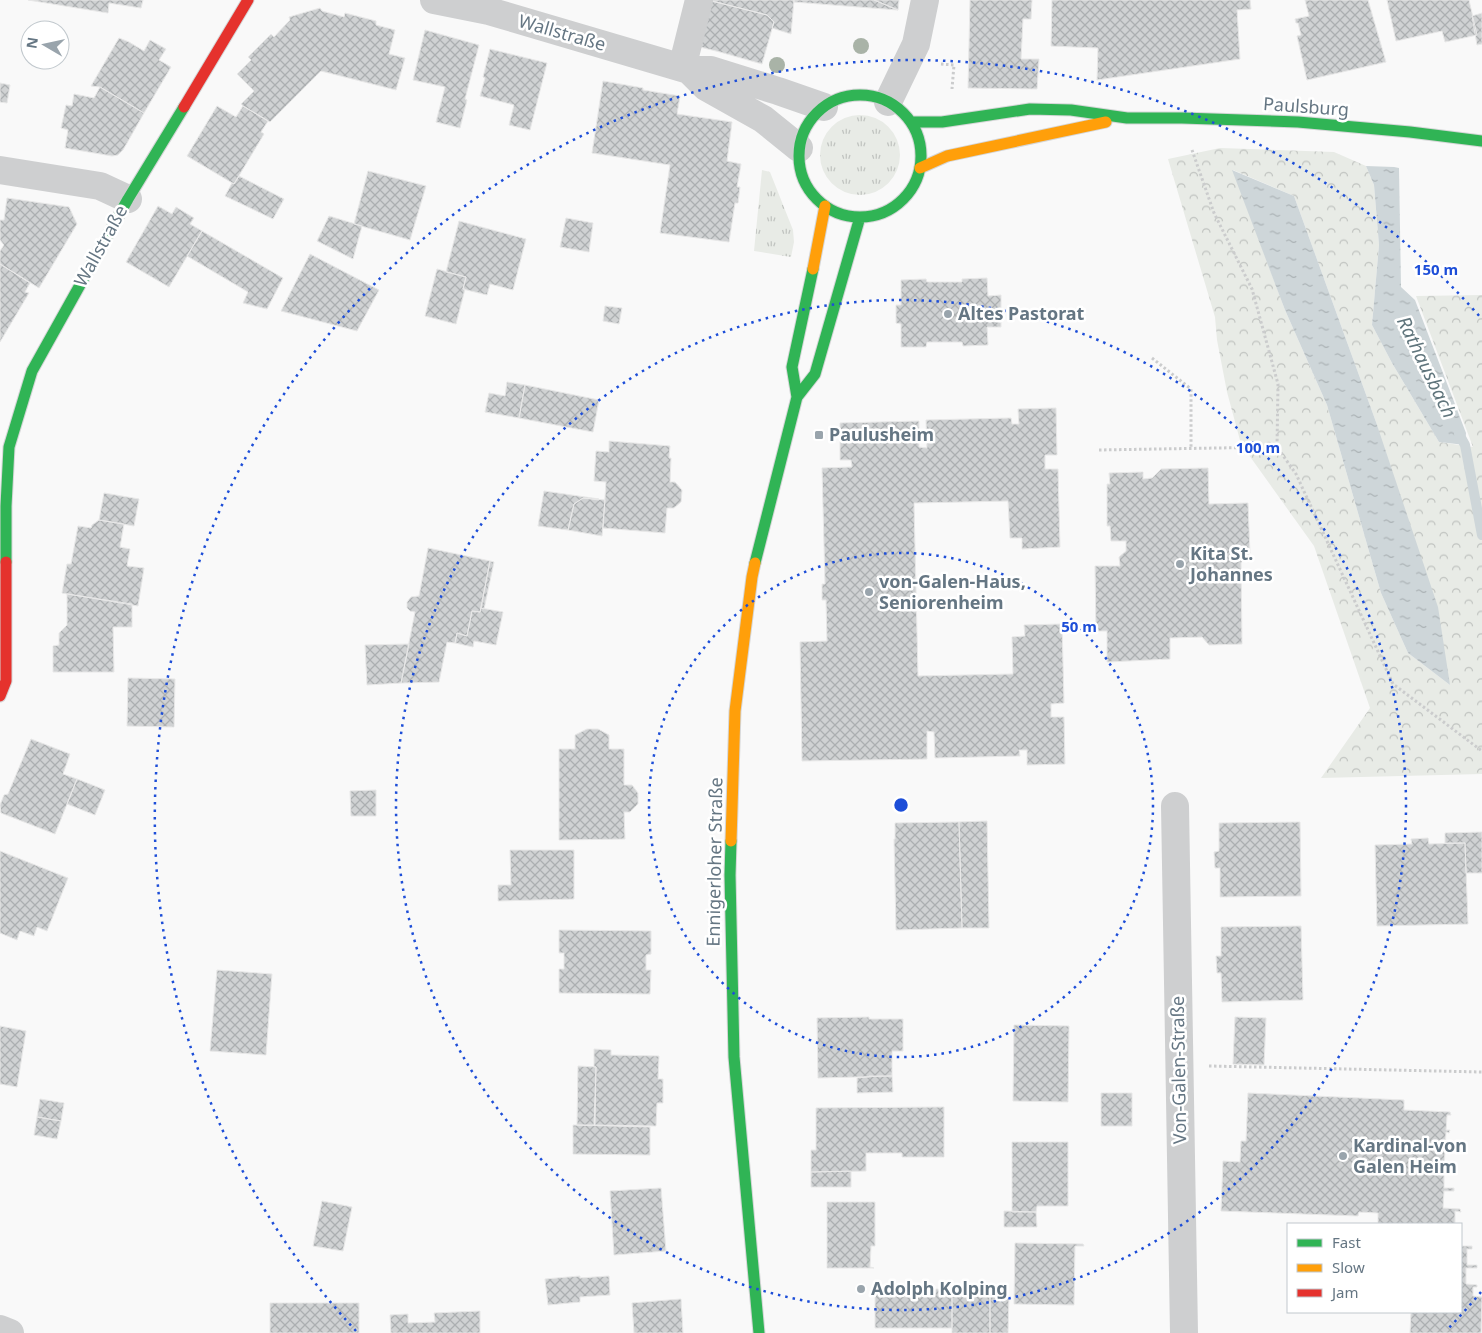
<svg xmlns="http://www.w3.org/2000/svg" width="1482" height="1333" font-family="'Noto Sans',sans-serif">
<defs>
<pattern id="grass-tufts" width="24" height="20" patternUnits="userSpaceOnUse" patternTransform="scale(1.25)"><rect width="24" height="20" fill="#e8ebe6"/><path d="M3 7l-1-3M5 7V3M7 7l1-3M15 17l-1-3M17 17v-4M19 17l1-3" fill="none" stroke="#c0c3c0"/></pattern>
<pattern id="forest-crowns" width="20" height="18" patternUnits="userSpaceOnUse" patternTransform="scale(1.25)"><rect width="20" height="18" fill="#e8ebe6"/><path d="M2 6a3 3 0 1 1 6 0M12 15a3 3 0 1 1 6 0" fill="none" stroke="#c0c3c0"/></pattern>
<pattern id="water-ripples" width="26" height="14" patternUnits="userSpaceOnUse" patternTransform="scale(1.25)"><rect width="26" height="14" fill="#ced6d9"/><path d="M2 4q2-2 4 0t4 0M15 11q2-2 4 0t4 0" fill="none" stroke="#abb2b5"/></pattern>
<pattern id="building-cross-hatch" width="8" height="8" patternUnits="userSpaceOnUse" patternTransform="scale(1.25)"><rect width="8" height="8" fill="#d0d2d3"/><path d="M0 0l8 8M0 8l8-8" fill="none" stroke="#acafb1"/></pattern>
</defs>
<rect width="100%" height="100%" fill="#f9f9f9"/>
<!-- grass -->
<path fill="url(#grass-tufts)" d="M820 155a40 40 0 1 1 80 0a40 40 0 1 1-80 0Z
M 762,170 L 770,172 L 793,230 L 794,242 L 791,257 L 754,251 Z"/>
<!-- forest -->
<path fill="url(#forest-crowns)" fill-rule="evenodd" d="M 1220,148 L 1334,152 L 1366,166 L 1374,185 L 1379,245 L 1372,325 L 1392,363 L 1439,442 L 1473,447 L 1416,296 L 1482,295 L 1482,774 L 1321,778 L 1370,708 L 1314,546 L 1241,444 L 1227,392 L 1217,340 L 1215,317 L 1168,159 ZM 1233,170 L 1294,196 L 1376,422 L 1450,685 L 1408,653 L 1381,593 L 1327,405 L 1285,310 Z"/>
<!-- water -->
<path fill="url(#water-ripples)" d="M 1366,166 L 1394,167 L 1399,168 L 1401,287 L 1415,300 L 1466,433 L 1465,445 L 1439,442 L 1392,363 L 1372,325 L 1379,245 L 1374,185 Z
M 1232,170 L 1294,196 L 1376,422 L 1438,607 L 1450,685 L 1408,653 L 1381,593 L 1327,405 L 1285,310 Z"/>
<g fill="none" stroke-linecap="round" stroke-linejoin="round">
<!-- stream -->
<path stroke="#ced6d9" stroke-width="10" d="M 1459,434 L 1465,445 L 1482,535"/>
</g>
<!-- building -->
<path fill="url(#building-cross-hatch)" stroke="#e8e8e8" d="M 28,0 L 143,0 L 141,8 L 109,3 L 108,13 Z
M 708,0 L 794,0 L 791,34 L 772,28 L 774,22 L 767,15 Z
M 708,0 L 767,15 L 774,22 L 762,64 L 720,52 L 696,46 Z
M 794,0 L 874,0 L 898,10 L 794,2 Z
M 874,0 L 899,0 L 898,10 Z
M 970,0 L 1032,0 L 1031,19 L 1023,19 L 1021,59 L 1039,59 L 1037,89 L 968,88 Z
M 1052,0 L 1250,0 L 1251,9 L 1237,10 L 1240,59 L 1097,80 L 1098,48 L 1051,46 Z
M 1305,0 L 1368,0 L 1386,62 L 1307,80 L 1297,36 L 1301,35 L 1298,23 L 1296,23 L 1295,19 L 1309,16 Z
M 1387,0 L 1469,0 L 1477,35 L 1445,42 L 1442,31 L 1396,41 Z
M 320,8 L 322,11 L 344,17 L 345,13 L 376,21 L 376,25 L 395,30 L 389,54 L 405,58 L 396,90 L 321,71 L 270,122 L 243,106 L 241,104 L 254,91 L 237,74 L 251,60 L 248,57 L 271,34 L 274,37 L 290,20 L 289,17 Z
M 1482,13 L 1482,44 L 1477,45 L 1472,16 Z
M 425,30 L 479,45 L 465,99 L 467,100 L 460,128 L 436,122 L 445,87 L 413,80 Z
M 119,38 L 129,42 L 144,51 L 150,40 L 166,49 L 159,60 L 171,67 L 144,113 L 100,87 L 91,86 Z
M 490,49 L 547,63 L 530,130 L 509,125 L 514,105 L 480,96 L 485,78 L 483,77 Z
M 603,81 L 643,88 L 643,90 L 680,96 L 677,114 L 732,122 L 727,161 L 741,164 L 737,187 L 740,187 L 738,203 L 735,203 L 729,242 L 660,233 L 670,165 L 592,153 Z
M 0,83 L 10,85 L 7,103 L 0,102 Z
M 100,87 L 144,113 L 123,150 L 118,155 L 112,156 L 65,148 L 68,130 L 61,128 L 66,105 L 72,106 L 74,94 L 94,98 Z
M 217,106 L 236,117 L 243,106 L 268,121 L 261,132 L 264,134 L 234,184 L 187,156 Z
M 368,171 L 426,186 L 410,240 L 354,224 Z
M 239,176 L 284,199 L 273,219 L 225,196 L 232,183 L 234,184 Z
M 7,198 L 69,207 L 77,224 L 39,288 L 0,264 L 0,251 L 4,245 L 0,240 L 0,220 L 4,220 Z
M 158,206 L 172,214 L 176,207 L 194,218 L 190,224 L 202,231 L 169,287 L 126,262 Z
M 329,216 L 362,226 L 353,259 L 317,241 Z
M 566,218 L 593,223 L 589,252 L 560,247 Z
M 459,221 L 526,239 L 513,290 L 490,284 L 487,295 L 463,289 L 466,277 L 446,272 Z
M 202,231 L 283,278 L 267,309 L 243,303 L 248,292 L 187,256 Z
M 310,254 L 379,290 L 357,331 L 281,311 Z
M 0,264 L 30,283 L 25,292 L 29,293 L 0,342 Z
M 437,269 L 466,277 L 463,289 L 465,289 L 456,324 L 425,316 Z
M 987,278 L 988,296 L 1001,295 L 1001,327 L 987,327 L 988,345 L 963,346 L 962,342 L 927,342 L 926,347 L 901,347 L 901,324 L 896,323 L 896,305 L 901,305 L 901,280 L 926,279 L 927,282 L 962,282 L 962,279 Z
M 605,306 L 622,308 L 619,324 L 603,321 Z
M 507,382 L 525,385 L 519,418 L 485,412 L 489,393 L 505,396 Z
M 525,385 L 599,400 L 593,432 L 519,418 Z
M 1056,408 L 1057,455 L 1045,455 L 1045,469 L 1058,469 L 1060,547 L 1022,549 L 1022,538 L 1010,538 L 1008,501 L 914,503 L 918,676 L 1013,674 L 1012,637 L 1025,636 L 1024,625 L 1062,624 L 1064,703 L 1051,704 L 1051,717 L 1064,717 L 1065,764 L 1027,765 L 1027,750 L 1019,750 L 1020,756 L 935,758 L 934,732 L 927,731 L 927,759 L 802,761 L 800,642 L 827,641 L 826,600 L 822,600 L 822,584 L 825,584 L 822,468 L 852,467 L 851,460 L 840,460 L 840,423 L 919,421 L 919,447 L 927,448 L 926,420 L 1011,418 L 1012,424 L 1019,424 L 1018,409 Z
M 609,441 L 670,446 L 669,458 L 671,458 L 670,482 L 675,482 L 682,490 L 681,502 L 674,508 L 667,508 L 665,533 L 603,528 L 606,482 L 594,481 L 596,451 L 609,452 Z
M 1208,468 L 1209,504 L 1248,503 L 1250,553 L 1241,563 L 1242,644 L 1209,645 L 1202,637 L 1170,638 L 1170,659 L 1107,662 L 1107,631 L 1096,631 L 1095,566 L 1120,566 L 1119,557 L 1126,551 L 1126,541 L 1111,541 L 1110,526 L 1107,526 L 1107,484 L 1110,484 L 1109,473 L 1143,472 L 1143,479 L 1152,478 L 1161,469 Z
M 544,491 L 599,499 L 599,500 L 583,498 L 574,504 L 568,530 L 538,526 Z
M 104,493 L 139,499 L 134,526 L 99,520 Z
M 583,498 L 605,500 L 602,536 L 568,530 L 574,504 Z
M 99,520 L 124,524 L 120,547 L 130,549 L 127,566 L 144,568 L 138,606 L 62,593 L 67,564 L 71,564 L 78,526 L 91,528 L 92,525 Z
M 428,548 L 490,561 L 480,612 L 472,611 L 467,636 L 457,633 L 455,643 L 447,642 L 439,682 L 401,683 L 415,612 L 410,611 L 407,608 L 407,602 L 411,597 L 419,596 Z
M 490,561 L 494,562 L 484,609 L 481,608 Z
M 67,594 L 132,604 L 132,627 L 113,627 L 114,672 L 53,672 L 53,646 L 59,645 L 59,633 L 67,625 Z
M 481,608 L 503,612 L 496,645 L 474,641 L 473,647 L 455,643 L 457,633 L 467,636 L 472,611 L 480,612 Z
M 409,644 L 401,683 L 367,685 L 365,645 Z
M 128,678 L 175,679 L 174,727 L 127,726 Z
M 587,729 L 598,729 L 609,735 L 609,749 L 624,749 L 624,785 L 632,785 L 638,793 L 638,804 L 630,812 L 624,812 L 625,839 L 559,840 L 559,749 L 575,749 L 575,735 Z
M 31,739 L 70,754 L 63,774 L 77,779 L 55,834 L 1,813 L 0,805 L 4,795 L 8,794 Z
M 77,779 L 105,790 L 95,815 L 67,804 Z
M 376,790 L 376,816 L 351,816 L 350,791 Z
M 987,821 L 989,928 L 962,928 L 959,822 Z
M 959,822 L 962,928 L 896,930 L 894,839 L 895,839 L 895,823 Z
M 1300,822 L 1301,896 L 1220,897 L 1220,868 L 1215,868 L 1214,852 L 1219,851 L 1219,823 Z
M 1482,832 L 1482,873 L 1466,873 L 1465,843 L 1445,843 L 1445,833 Z
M 1428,838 L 1429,844 L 1465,843 L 1468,924 L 1377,926 L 1375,845 L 1412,844 L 1411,839 Z
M 510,850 L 574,850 L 574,899 L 498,901 L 498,885 L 511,885 Z
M 0,851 L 68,878 L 47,931 L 37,927 L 34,936 L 20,931 L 17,940 L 0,933 Z
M 1301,926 L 1303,1000 L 1222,1002 L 1221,973 L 1217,973 L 1216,956 L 1221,956 L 1221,927 Z
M 559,930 L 651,931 L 651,954 L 646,955 L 646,970 L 651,970 L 650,994 L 559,993 L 559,969 L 564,969 L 564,953 L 559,953 Z
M 217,970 L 272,974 L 266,1055 L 210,1051 Z
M 869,1017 L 869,1019 L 903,1019 L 903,1051 L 892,1051 L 892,1076 L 818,1078 L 817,1018 Z
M 1235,1017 L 1266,1018 L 1264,1065 L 1233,1064 Z
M 1014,1025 L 1069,1026 L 1068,1102 L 1013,1101 Z
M 0,1026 L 26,1031 L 17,1087 L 0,1084 Z
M 594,1049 L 611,1050 L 611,1055 L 659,1056 L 658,1079 L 663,1079 L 663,1103 L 657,1103 L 656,1126 L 595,1125 L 596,1067 L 594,1067 Z
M 578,1066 L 596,1067 L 594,1125 L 577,1125 Z
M 869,1076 L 892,1076 L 893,1092 L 857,1093 L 857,1078 L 869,1077 Z
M 1101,1093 L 1132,1093 L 1132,1126 L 1101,1126 Z
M 1248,1093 L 1404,1100 L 1404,1110 L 1450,1112 L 1451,1115 L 1447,1115 L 1446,1130 L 1450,1130 L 1449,1133 L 1446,1132 L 1445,1149 L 1449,1149 L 1449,1151 L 1445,1151 L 1444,1168 L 1448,1168 L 1448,1171 L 1444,1171 L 1444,1188 L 1454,1188 L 1454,1191 L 1444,1191 L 1443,1208 L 1460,1209 L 1461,1212 L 1455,1211 L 1455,1224 L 1378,1224 L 1378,1213 L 1359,1212 L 1358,1216 L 1221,1211 L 1223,1161 L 1240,1162 L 1241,1141 L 1246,1141 Z
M 40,1099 L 64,1103 L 61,1121 L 37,1117 Z
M 944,1107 L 944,1157 L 902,1157 L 902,1153 L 866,1153 L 866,1171 L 811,1172 L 811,1150 L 816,1150 L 816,1108 Z
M 37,1117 L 61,1121 L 57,1139 L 34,1135 Z
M 573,1125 L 650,1127 L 650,1155 L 573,1154 Z
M 1012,1142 L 1068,1142 L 1068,1206 L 1037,1206 L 1036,1212 L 1012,1212 Z
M 851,1171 L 851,1187 L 811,1187 L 811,1172 Z
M 661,1188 L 666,1251 L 614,1255 L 610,1191 Z
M 322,1201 L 352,1207 L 343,1251 L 313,1246 Z
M 827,1202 L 875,1202 L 875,1246 L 871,1246 L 870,1267 L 874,1268 L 827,1268 Z
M 1004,1211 L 1036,1212 L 1037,1227 L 1004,1227 Z
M 1015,1243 L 1083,1244 L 1084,1246 L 1075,1246 L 1074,1305 L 1014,1304 Z
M 1461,1246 L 1472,1246 L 1472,1249 L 1467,1249 L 1467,1265 L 1477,1265 L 1477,1268 L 1466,1268 L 1466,1284 L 1477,1285 L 1477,1287 L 1473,1287 L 1473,1296 L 1482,1297 L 1481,1333 L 1410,1333 L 1411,1312 L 1461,1312 Z
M 580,1276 L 580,1278 L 609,1276 L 610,1295 L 580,1297 L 580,1302 L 548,1305 L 545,1279 Z
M 875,1289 L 952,1289 L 952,1328 L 875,1328 Z
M 952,1296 L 990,1296 L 990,1333 L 952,1333 Z
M 990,1296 L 1009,1296 L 1008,1333 L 990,1333 Z
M 681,1299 L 683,1333 L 634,1333 L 632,1303 Z
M 270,1303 L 359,1303 L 359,1333 L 270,1333 Z
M 480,1311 L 480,1333 L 391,1333 L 390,1315 L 408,1314 L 408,1323 L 435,1322 L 434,1313 Z"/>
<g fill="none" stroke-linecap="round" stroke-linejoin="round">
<!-- fast casing -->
<g stroke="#d5d6d7" stroke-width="13">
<path id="fast" d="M799 156a61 61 0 1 1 122 0a61 61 0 1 1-122 0Z
M 911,122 L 942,122 L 1030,109 L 1071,110 L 1127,118 L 1182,118 L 1298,122 L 1410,132 L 1482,141
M 797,397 L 815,374 L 860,217
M 6,562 L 6,506 L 9,447 L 32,371 L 128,199 L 184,107
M 755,563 L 797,397 L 792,367 L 813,269
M 731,841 L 730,875 L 734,1057 L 759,1333"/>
</g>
<!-- slow casing -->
<g stroke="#d5d6d7" stroke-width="13">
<path id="slow" d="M 920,168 L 947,156 L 1106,122
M 813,269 L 825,206
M 731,841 L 735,711 L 752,577 L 755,563"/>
</g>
<!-- jam casing -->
<g stroke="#d5d6d7" stroke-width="13">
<path id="jam" d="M 184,107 L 248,0
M 0,696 L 6,681 L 6,562"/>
</g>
<!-- path -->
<path stroke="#cbcccd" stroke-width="3" stroke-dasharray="2.5 2.5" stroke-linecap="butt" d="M 941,64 L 954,65 L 952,89
M 1192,150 L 1214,213 L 1252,289 L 1278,384 L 1277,447 L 1296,474 L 1393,684 L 1482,751
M 1152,358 L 1191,389 L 1191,449
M 1099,450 L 1277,447
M 1209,1066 L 1482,1072"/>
<!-- street -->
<path stroke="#cecfd0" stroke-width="28" d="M 434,0 L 489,11 L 689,70 L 711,70 L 778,91 L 824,107
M 682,68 L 699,0
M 689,70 L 706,87 L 763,119 L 799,148
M 888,102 L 916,44 L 925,0
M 0,170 L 100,186 L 128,199
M 1175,806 L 1184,1333
M 0,1329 L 10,1333"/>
<!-- fast -->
<use href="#fast" stroke="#30b455" stroke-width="11"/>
<!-- slow -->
<use href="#slow" stroke="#ff9f0a" stroke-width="11"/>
<!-- jam -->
<use href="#jam" stroke="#e5322d" stroke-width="11"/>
</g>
<!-- trees -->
<g fill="#a9b3a7">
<circle cx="861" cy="46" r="8"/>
<circle cx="777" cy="65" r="8"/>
</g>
<!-- distance rings -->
<g fill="none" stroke="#1d4ed8" stroke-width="2.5" stroke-dasharray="2.5 5">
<circle cx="901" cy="805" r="252"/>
<circle cx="901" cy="805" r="505"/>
<path d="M1481 1292A757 757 0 0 1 1446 1331M356 1331A757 757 0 1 1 1481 318"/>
</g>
<!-- markers -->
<g fill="#99a4ac" stroke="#fff" stroke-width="2">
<circle cx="948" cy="314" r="5"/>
<rect x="814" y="430" width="10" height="10" rx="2.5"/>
<circle cx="1180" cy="564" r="5"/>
<circle cx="869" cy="592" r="5"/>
<circle cx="1343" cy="1156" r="5"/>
<circle cx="861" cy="1289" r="5"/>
</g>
<g text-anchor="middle" stroke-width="5" stroke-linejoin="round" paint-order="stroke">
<!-- street labels -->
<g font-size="18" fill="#657683" stroke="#fff">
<text transform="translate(562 33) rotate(16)" y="6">Wallstraße</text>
<text transform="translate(1306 107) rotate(4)" y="6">Paulsburg</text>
<text transform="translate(101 246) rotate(-61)" y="6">Wallstraße</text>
<text transform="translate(715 862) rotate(-89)" y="6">Ennigerloher Straße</text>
<text transform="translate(1179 1070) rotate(-91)" y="6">Von-Galen-Straße</text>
</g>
<!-- poi labels -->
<g font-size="18" font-weight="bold" fill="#657683" stroke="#fff" text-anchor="start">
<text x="958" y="320">Altes Pastorat</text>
<text x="829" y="441">Paulusheim</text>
<text x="1190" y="560">Kita St.<tspan x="1190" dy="21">Johannes</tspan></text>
<text x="879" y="588">von-Galen-Haus,<tspan x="879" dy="21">Seniorenheim</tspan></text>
<text x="1353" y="1152">Kardinal-von<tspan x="1353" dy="21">Galen Heim</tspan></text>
<text x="871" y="1295">Adolph Kolping</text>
</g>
<!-- water labels -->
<g font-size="19" font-style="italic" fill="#60757c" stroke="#fff">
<text transform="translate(1427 367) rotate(64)" y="7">Rathausbach</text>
</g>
</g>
<circle cx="901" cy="805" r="8" fill="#1d4ed8" stroke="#fff" stroke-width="2.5"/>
<g font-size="15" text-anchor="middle" font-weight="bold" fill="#1d4ed8" stroke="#fff" stroke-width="5" stroke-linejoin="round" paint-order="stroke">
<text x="1436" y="275">150 m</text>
<text x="1258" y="453">100 m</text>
<text x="1079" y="632">50 m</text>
</g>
<!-- legend -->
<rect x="1287" y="1223" width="175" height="90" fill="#ffffff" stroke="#c1c8cd"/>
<rect x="1297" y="1239" width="25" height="8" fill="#30b455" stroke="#c1c8cd"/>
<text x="1332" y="1248" font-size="15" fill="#657683">Fast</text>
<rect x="1297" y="1264" width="25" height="8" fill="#ff9f0a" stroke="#c1c8cd"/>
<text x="1332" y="1273" font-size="15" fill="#657683">Slow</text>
<rect x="1297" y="1289" width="25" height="8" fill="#e5322d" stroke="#c1c8cd"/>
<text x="1332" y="1298" font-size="15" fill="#657683">Jam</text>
<!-- north arrow -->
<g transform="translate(45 45) rotate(279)"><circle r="24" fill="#ffffff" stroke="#c1c8cd"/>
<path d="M0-4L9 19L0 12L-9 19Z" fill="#99a4ac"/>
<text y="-8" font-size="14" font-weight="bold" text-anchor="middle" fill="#657683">N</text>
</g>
</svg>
